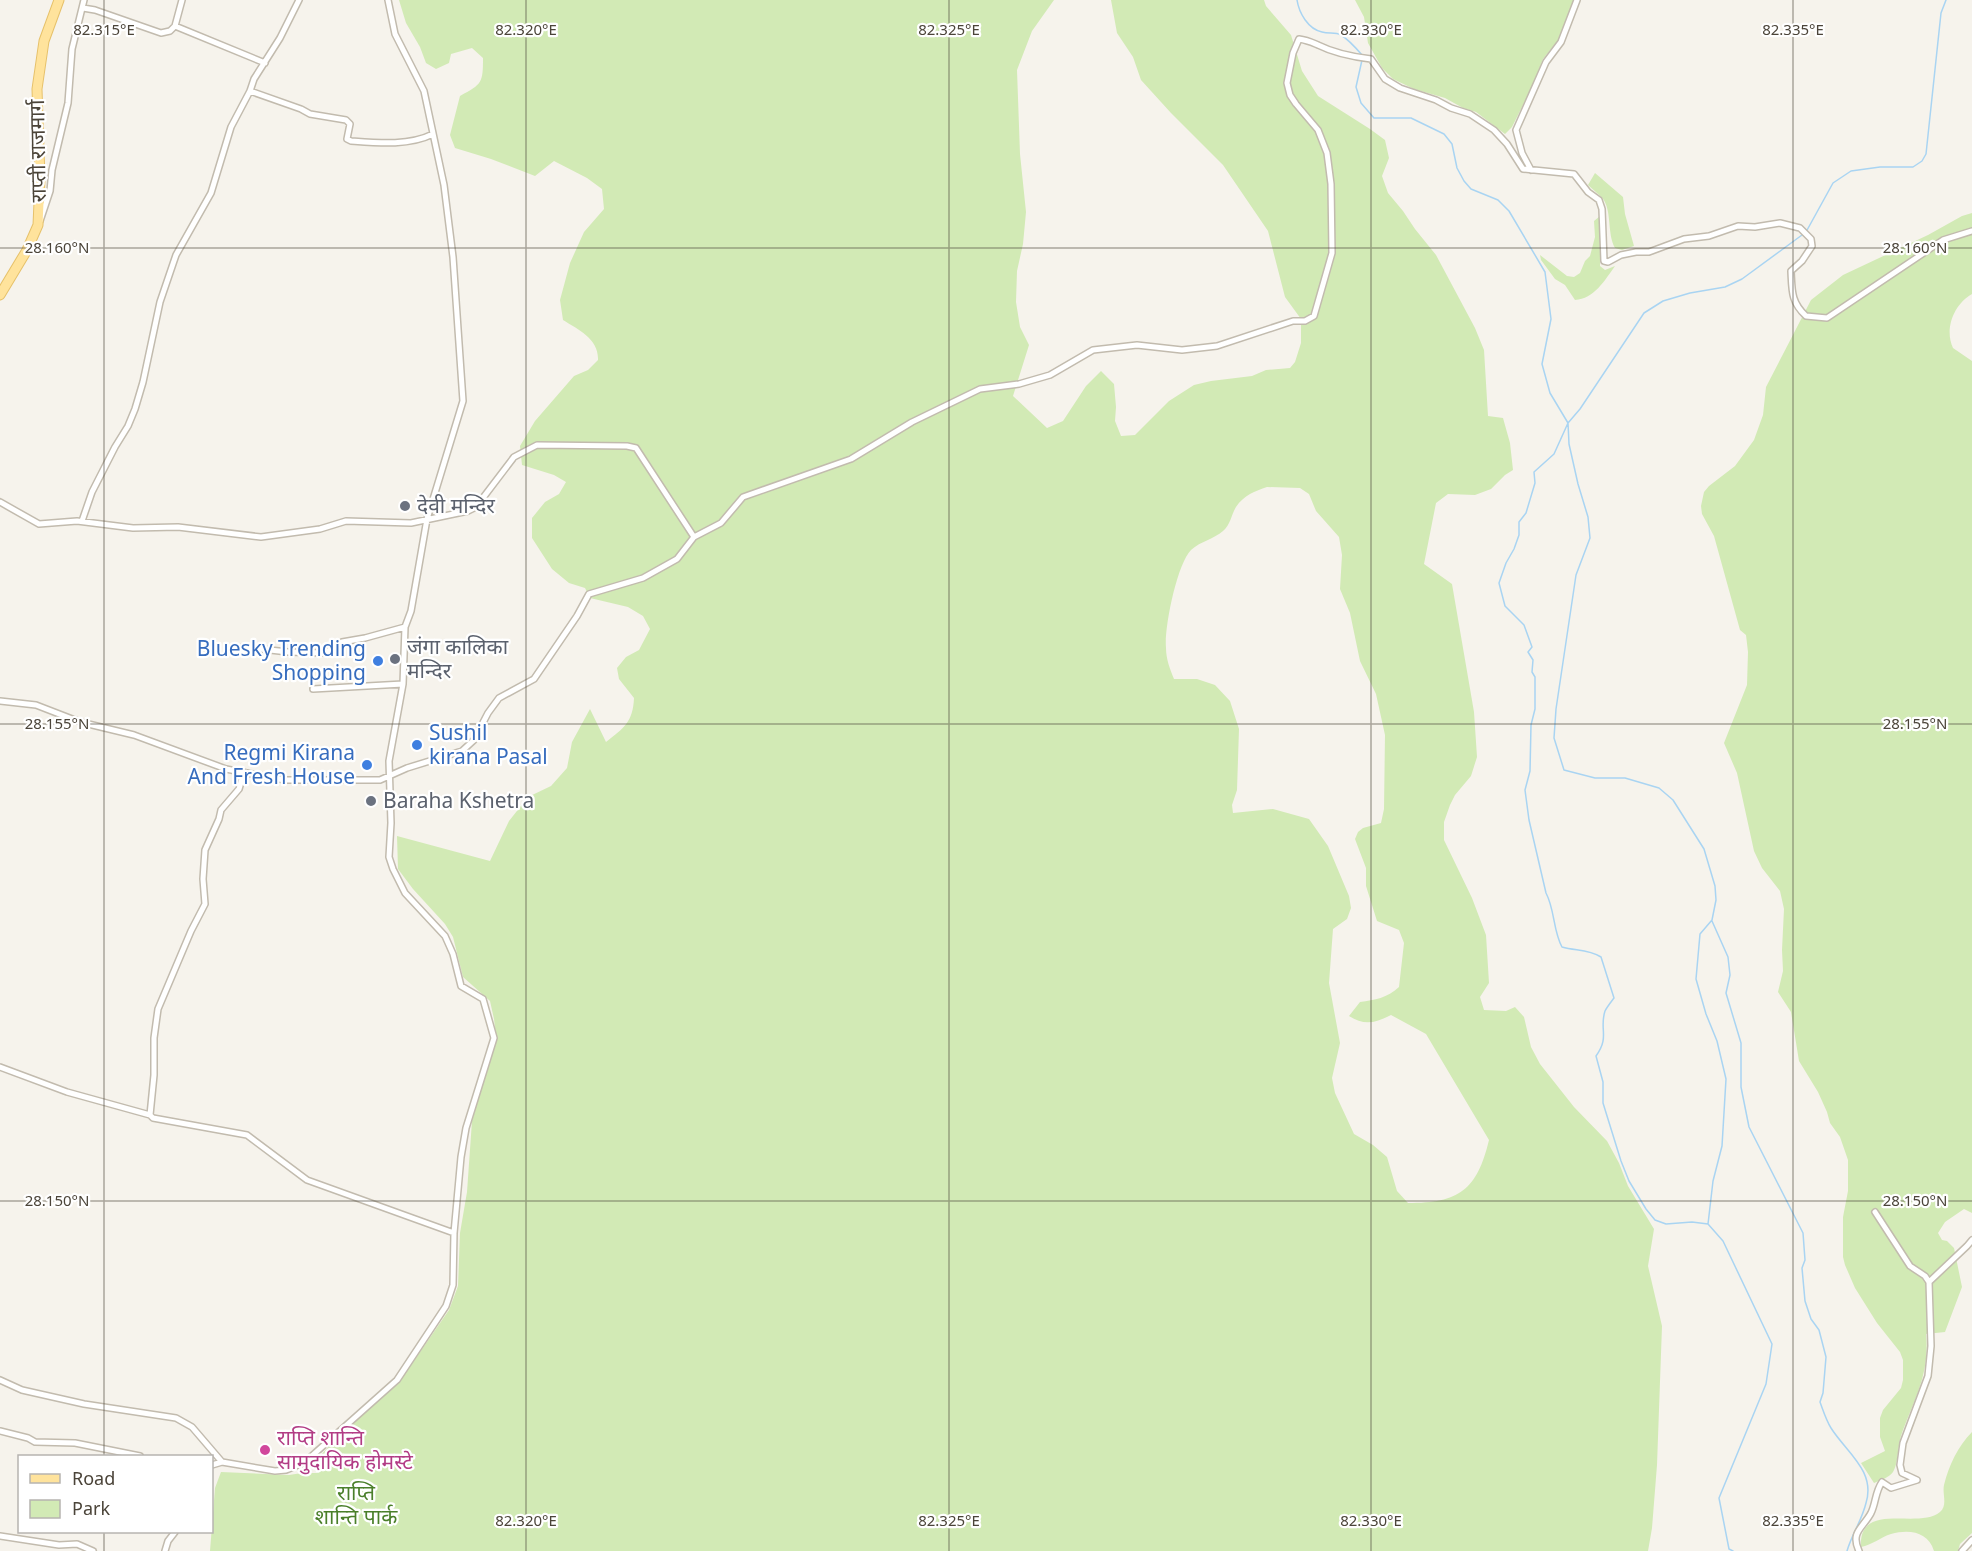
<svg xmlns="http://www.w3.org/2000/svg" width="1972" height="1551" font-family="'Noto Sans','Noto Sans Devanagari',sans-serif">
<rect width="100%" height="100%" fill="#f6f3ec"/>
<!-- green -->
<path fill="#d2eab5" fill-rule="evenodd" d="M 399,0 L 1054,0 L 1032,31 L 1017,70 L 1020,154 L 1026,212 L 1023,244 L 1017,271 L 1016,302 L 1020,327 L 1029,345 L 1013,396 L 1047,428 L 1063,421 L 1086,386 L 1101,371 L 1114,384 L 1116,407 L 1115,421 L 1121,436 L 1135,435 L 1169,401 L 1194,385 L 1211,381 L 1252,376 L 1266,370 L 1290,368 L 1295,362 L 1301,343 L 1301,319 L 1285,297 L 1268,231 L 1223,165 L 1171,113 L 1141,80 L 1133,57 L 1117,33 L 1111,0 L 1264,0 L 1266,6 L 1291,35 L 1302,71 L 1318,96 L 1370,129 L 1385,140 L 1389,158 L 1382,176 L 1388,193 L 1403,211 L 1415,229 L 1436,255 L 1475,328 L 1484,350 L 1488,416 L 1503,418 L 1510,443 L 1513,470 L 1505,475 L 1491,489 L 1475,495 L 1448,494 L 1436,503 L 1424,564 L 1452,584 L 1474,712 L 1477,757 L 1471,776 L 1455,795 L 1450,805 L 1444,822 L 1444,840 L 1472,898 L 1486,935 L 1489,983 L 1480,997 L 1484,1010 L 1506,1011 L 1515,1007 L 1524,1017 L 1531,1047 L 1540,1064 L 1574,1107 L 1607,1141 L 1619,1163 L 1628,1186 L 1654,1229 L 1648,1266 L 1662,1326 L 1657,1465 L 1652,1528 L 1648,1551 L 210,1551 L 215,1488 L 221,1472 L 289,1475 L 302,1473 L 317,1473 L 320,1467 L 319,1457 L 345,1429 L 398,1384 L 449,1310 L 458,1286 L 460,1233 L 467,1192 L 472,1121 L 496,1037 L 494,1019 L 490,1001 L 463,977 L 453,937 L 445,924 L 413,889 L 398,869 L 397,836 L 490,861 L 509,821 L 528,797 L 551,786 L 567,768 L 572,742 L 590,709 L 606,742 C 624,728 633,722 634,698 L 619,679 L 617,668 L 626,657 L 639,650 L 650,629 L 643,616 L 628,607 L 590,598 L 585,588 L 569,583 L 552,569 L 532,538 L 532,518 L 545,502 L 559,494 L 566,482 L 554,475 L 522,465 L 520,446 L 535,421 L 574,376 L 588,370 L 598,360 C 599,339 579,330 563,320 L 560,300 L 570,263 L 584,232 L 604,209 L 602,189 L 587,178 L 554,161 L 535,176 L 491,159 L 455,148 L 450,135 L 460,96 C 482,84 483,83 483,58 L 472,48 L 451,54 L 449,63 L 436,69 L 426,63 L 420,47 L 406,23 ZM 1267,487 L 1300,488 L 1309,494 L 1316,511 L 1339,537 L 1342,555 L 1340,589 L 1350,613 L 1360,661 L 1376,694 L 1385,735 L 1384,809 L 1381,823 L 1363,828 L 1358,832 L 1355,839 L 1366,868 L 1366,886 L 1377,921 L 1399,930 L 1404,943 L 1399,987 C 1387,998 1375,1000 1360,1002 L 1349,1016 C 1364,1026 1376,1023 1391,1015 L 1426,1034 L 1489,1140 C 1477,1190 1459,1203 1408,1203 L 1397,1191 L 1387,1157 L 1373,1145 L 1354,1134 L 1335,1093 L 1332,1078 L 1340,1043 L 1329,983 L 1333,929 L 1347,919 L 1351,908 L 1349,896 L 1328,846 L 1309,819 L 1273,809 L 1233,813 L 1232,805 L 1237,790 L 1239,729 L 1230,701 L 1215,685 L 1197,679 L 1174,679 C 1170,669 1166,659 1166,648 C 1164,628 1177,564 1191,550 C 1201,541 1214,539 1223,531 C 1231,524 1231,515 1236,507 C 1244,495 1255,491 1267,487 Z
M 1355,0 L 1574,0 L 1559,39 L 1543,59 L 1532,87 L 1512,127 L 1505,134 L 1476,112 L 1463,108 L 1445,98 L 1414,89 L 1393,79 L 1382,68 L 1368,43 L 1364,17 Z
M 1595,173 L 1623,197 L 1625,214 L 1634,246 L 1622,250 L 1615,248 C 1607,234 1612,211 1603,199 C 1599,194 1593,190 1588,185 Z
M 1972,213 L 1972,294 C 1954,304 1944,329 1953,348 L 1972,361 L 1972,1213 L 1964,1209 L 1945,1222 L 1938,1233 L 1942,1240 L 1947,1241 L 1954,1248 L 1962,1287 L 1945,1332 L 1926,1334 C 1930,1375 1914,1399 1901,1436 C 1898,1445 1898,1465 1893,1472 C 1889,1478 1880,1480 1874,1483 L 1861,1463 L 1885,1451 L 1880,1437 L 1880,1418 L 1883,1410 L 1901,1388 L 1903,1380 L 1903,1360 L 1900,1352 L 1877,1323 L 1855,1288 L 1845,1265 L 1843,1257 L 1843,1217 L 1848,1191 L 1848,1160 L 1840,1137 L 1830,1123 L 1827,1112 L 1818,1092 L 1799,1061 L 1791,1012 L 1778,992 L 1783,971 L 1782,950 L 1784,909 L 1780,891 L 1762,868 L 1754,851 L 1737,773 L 1724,743 L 1747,685 L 1748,652 L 1746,635 L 1740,630 L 1714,536 L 1702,514 L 1701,506 L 1704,492 L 1709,486 L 1735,466 L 1754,440 L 1763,415 L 1766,387 L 1811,300 L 1843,275 L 1928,235 L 1962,216 Z
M 1600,216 L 1600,266 L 1605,270 L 1615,266 C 1605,280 1594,299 1575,300 L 1565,285 L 1555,279 L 1541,260 L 1540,255 L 1567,276 L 1574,277 L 1580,273 L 1585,261 L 1590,256 L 1595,237 L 1594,221 Z
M 1972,1432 L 1972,1533 L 1960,1544 L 1958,1551 L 1934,1551 C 1928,1532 1910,1529 1891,1534 C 1881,1537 1872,1545 1861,1547 C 1858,1500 1919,1530 1940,1512 C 1948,1505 1942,1494 1944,1485 C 1949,1465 1958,1446 1972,1432 Z"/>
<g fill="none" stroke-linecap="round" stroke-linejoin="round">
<!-- stream -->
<path stroke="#a9d4f2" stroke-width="1.5" d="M 1297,0 C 1299,13 1308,29 1322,32 C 1329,34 1335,32 1341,35 C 1349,40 1356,48 1362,55
M 1362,60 L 1356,87 L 1361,103 L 1374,118 L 1411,118 L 1444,134 L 1452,144 L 1457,168 L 1464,181 L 1471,189 L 1498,200 L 1509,211 L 1545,272 L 1551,319 L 1542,364 L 1550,393 L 1568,423 L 1554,454 L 1534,472 L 1535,483 L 1526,513 L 1519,522 L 1519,535 L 1514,549 L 1506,563 L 1499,583 L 1505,606 L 1524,625 L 1532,647 L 1528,652 L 1533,660 L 1532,672 L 1535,677 L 1535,709 L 1531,725 L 1530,771 L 1525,790 L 1529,820 L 1546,893 C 1555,910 1553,931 1562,947 C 1576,951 1588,949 1601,957 L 1614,998 C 1611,1002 1607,1007 1605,1011 C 1599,1029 1610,1037 1596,1056 L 1603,1082 L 1603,1103 L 1621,1161 L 1629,1181 L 1646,1209 L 1655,1220 L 1666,1224 L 1692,1222 L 1708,1224
M 1806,232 L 1833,183 L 1851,171 L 1880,167 L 1913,167 L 1922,161 L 1926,154 L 1941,13 L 1946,0
M 1712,921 L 1728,957 L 1730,975 L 1726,993 L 1741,1043 L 1741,1087 L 1749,1127 L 1803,1233 L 1805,1260 L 1802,1268 L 1805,1301 L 1811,1319 L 1819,1330 L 1826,1357 L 1823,1393 L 1820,1402 C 1823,1410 1826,1420 1831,1428 C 1846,1452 1876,1471 1866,1503 C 1862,1520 1852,1534 1847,1551
M 1733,1551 L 1729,1549 L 1719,1498 L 1766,1384 L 1772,1344 L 1723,1241 L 1708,1224 L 1713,1181 L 1722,1146 L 1726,1079 L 1717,1041 L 1706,1014 L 1696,979 L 1700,934 L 1712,920 L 1716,900 L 1715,886 L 1704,849 L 1673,800 L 1659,788 L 1625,778 L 1595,778 L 1564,770 L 1554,738 L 1556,709 L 1576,575 L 1590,538 L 1588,517 L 1578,484 L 1569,444 L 1568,423 L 1580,409 L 1644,313 L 1663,301 L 1690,293 L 1725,287 L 1742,279 L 1802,235"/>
<!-- street casing -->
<g stroke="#c2bbae" stroke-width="8">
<path id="street" d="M 83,8 L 95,10 L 161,33 L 170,31 L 175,26 L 182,0
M 175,26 L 265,63
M 250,91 L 301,109 L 310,114 L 346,120 L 350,124 L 347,139 L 351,141 C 378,143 409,146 433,134
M 1531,170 L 1522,153 L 1516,130 L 1546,62 L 1561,42 L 1577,0
M 40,221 L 50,191 L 52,170 L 68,103 L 72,49 L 84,0
M 0,502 L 39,524 L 77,521 L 133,528 L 178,527 L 261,537 L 320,529 L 346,521 L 411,523 L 468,511 L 476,507 L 514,457 L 537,445 L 627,446 L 636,448 L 694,537
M 82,521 L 92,492 L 115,447 L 128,426 L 135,409 L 143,382 L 160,302 L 176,255 L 211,193 L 231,127 L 250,91 L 254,79 L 280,38 L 299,0
M 243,647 L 288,652 L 325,653 L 342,642 L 365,638 L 405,627
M 313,689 L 403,684
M 0,701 L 36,705 L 80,722 L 134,735 L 226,769 L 252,774 L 285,780 L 380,780 L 407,768 L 462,751 L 474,740 L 488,713 L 499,698 L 534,679 L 577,616 L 589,594 L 643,578 L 677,559 L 694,537 L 721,523 L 743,497 L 851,459 L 912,422 L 980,389 L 1019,384 L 1050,375 L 1093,350 L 1137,345 L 1182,350 L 1217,346 L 1293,321 L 1305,321 L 1314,316 L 1332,253 L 1331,184 L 1327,153 L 1318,130 L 1296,104 L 1290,95 L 1287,83 L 1293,53 L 1299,39 C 1307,40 1311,42 1318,45 C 1334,53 1354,57 1371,59 L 1385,79 L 1400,88 L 1436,100 L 1451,108 L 1470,114 L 1494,130 L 1507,144 L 1523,169 L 1574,174 L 1588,192 L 1599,200 L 1602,209 L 1604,261 L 1608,262 L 1621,255 L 1636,252 L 1649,252 L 1684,239 L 1709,236 L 1738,226 L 1755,227 L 1780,223 L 1800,228 L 1811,239 L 1812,246 L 1802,261 L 1791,271 C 1792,291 1791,302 1806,316 L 1827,318 L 1943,240 L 1972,231
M 241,771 L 242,779 L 239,789 L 221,810 L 219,819 L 205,850 L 203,879 L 205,904 L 191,931 L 158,1009 L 154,1038 L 154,1075 L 150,1115 L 153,1118 L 247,1135 L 307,1180 L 454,1233
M 0,1067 L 67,1092 L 150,1115
M 1929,1282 L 1967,1246 L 1972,1240
M 0,1380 L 22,1390 L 84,1404 L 176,1418 L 192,1427 L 222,1462
M 0,1431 L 28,1438 L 35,1442 L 75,1443 L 140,1456
M 212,1465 L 222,1462 L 275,1471 L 286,1470 L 305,1462 L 397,1380 L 446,1306 L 453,1285 L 454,1233 L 461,1157 L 466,1128 L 494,1038 L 483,999 L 461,986 L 453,954 L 445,936 L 405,893 L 393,869 L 389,857 L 391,823 L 389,761 L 403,684 L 405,627 L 411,611 L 427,519 L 463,401 L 453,257 L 444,185 L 424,91 L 395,34 L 388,0
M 0,1536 L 59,1545 L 77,1544 L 93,1551
M 165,1551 L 168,1541 L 175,1532
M 1859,1551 C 1850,1532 1863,1528 1871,1513 C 1876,1503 1875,1492 1882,1482 L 1891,1488 L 1917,1480 L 1902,1473 L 1900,1465 L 1903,1443 L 1928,1376 L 1931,1346 L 1929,1282 L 1925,1276 L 1910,1266 L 1875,1212
M 1962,1551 L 1972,1540"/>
</g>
<!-- primary casing -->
<g stroke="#e6c16a" stroke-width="11">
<path id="primary" d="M 0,295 L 27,250 L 38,225 L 40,179 L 37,89 L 44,41 L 59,0"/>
</g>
<!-- street -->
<use href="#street" stroke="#fff" stroke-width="5"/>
<!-- primary -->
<use href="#primary" stroke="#ffe39c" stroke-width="9"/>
</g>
<!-- ticks -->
<path fill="none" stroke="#4b4439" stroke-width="1.5" stroke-opacity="0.45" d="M 104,0 L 104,1456M 526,0 L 526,1551M 949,0 L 949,1551M 1371,0 L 1371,1551M 1793,0 L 1793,1551M 0,248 L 1972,248M 0,724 L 1972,724M 0,1201 L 1972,1201M 104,1532 L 104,1551"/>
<!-- markers -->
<g fill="#6b7280" stroke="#fff" stroke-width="2">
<circle cx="405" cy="506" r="6"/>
<circle cx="395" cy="659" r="6"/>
<circle cx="371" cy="801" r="6"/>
</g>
<g fill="#3f7fe0" stroke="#fff" stroke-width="2">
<circle cx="378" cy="661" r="6"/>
<circle cx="417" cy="745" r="6"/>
<circle cx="367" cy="765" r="6"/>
</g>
<circle fill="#d1479c" stroke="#fff" stroke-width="2" cx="265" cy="1450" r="6"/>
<g text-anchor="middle" stroke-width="4.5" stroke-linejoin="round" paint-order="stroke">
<!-- street labels -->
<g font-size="21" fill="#4b4439" stroke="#fff">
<text transform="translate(38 151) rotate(-91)" y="7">राप्ती राजमार्ग</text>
</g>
<!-- worship labels -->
<g font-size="21" fill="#5b616d" stroke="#fff" text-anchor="start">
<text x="417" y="513">देवी मन्दिर</text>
<text x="407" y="654">जंगा कालिका<tspan x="407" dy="24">मन्दिर</tspan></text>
<text x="383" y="808">Baraha Kshetra</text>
</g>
<!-- shop labels -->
<g font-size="21" fill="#366cbe" stroke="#fff" text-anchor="end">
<text x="366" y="656">Bluesky Trending<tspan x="366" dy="24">Shopping</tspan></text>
<text x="429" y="740" text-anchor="start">Sushil<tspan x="429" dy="24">kirana Pasal</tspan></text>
<text x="355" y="760">Regmi Kirana<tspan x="355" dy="24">And Fresh House</tspan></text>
</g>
<!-- hotel labels -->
<g font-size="21" fill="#b23c85" stroke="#fff" text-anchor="start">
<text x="277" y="1445">राप्ति शान्ति<tspan x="277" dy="24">सामुदायिक होमस्टे</tspan></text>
</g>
<!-- park labels -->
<g font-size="21" fill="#4a7f2a" stroke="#fff">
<text x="356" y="1500">राप्ति<tspan x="356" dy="24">शान्ति पार्क</tspan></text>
</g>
</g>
<g font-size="15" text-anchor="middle" fill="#4b4439" stroke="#fff" stroke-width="4.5" stroke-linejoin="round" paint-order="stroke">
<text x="104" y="35">82.315°E</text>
<text x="526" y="35">82.320°E</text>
<text x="949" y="35">82.325°E</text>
<text x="1371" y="35">82.330°E</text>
<text x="1793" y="35">82.335°E</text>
<text x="57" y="253">28.160°N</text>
<text x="1915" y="253">28.160°N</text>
<text x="57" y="729">28.155°N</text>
<text x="1915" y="729">28.155°N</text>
<text x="57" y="1206">28.150°N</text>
<text x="1915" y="1206">28.150°N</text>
<text x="526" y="1526">82.320°E</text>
<text x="949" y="1526">82.325°E</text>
<text x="1371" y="1526">82.330°E</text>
<text x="1793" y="1526">82.335°E</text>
</g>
<!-- legend -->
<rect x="18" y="1455" width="195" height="78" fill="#ffffff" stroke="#b7b4b0" stroke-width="1.5"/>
<rect x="30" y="1474" width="30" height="9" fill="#ffe39c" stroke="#b7b4b0" stroke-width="1.5"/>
<text x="72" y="1485" font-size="18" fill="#4b4439">Road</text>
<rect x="30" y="1500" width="30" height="18" fill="#d2eab5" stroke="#b7b4b0" stroke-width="1.5"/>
<text x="72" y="1515" font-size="18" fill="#4b4439">Park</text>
</svg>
